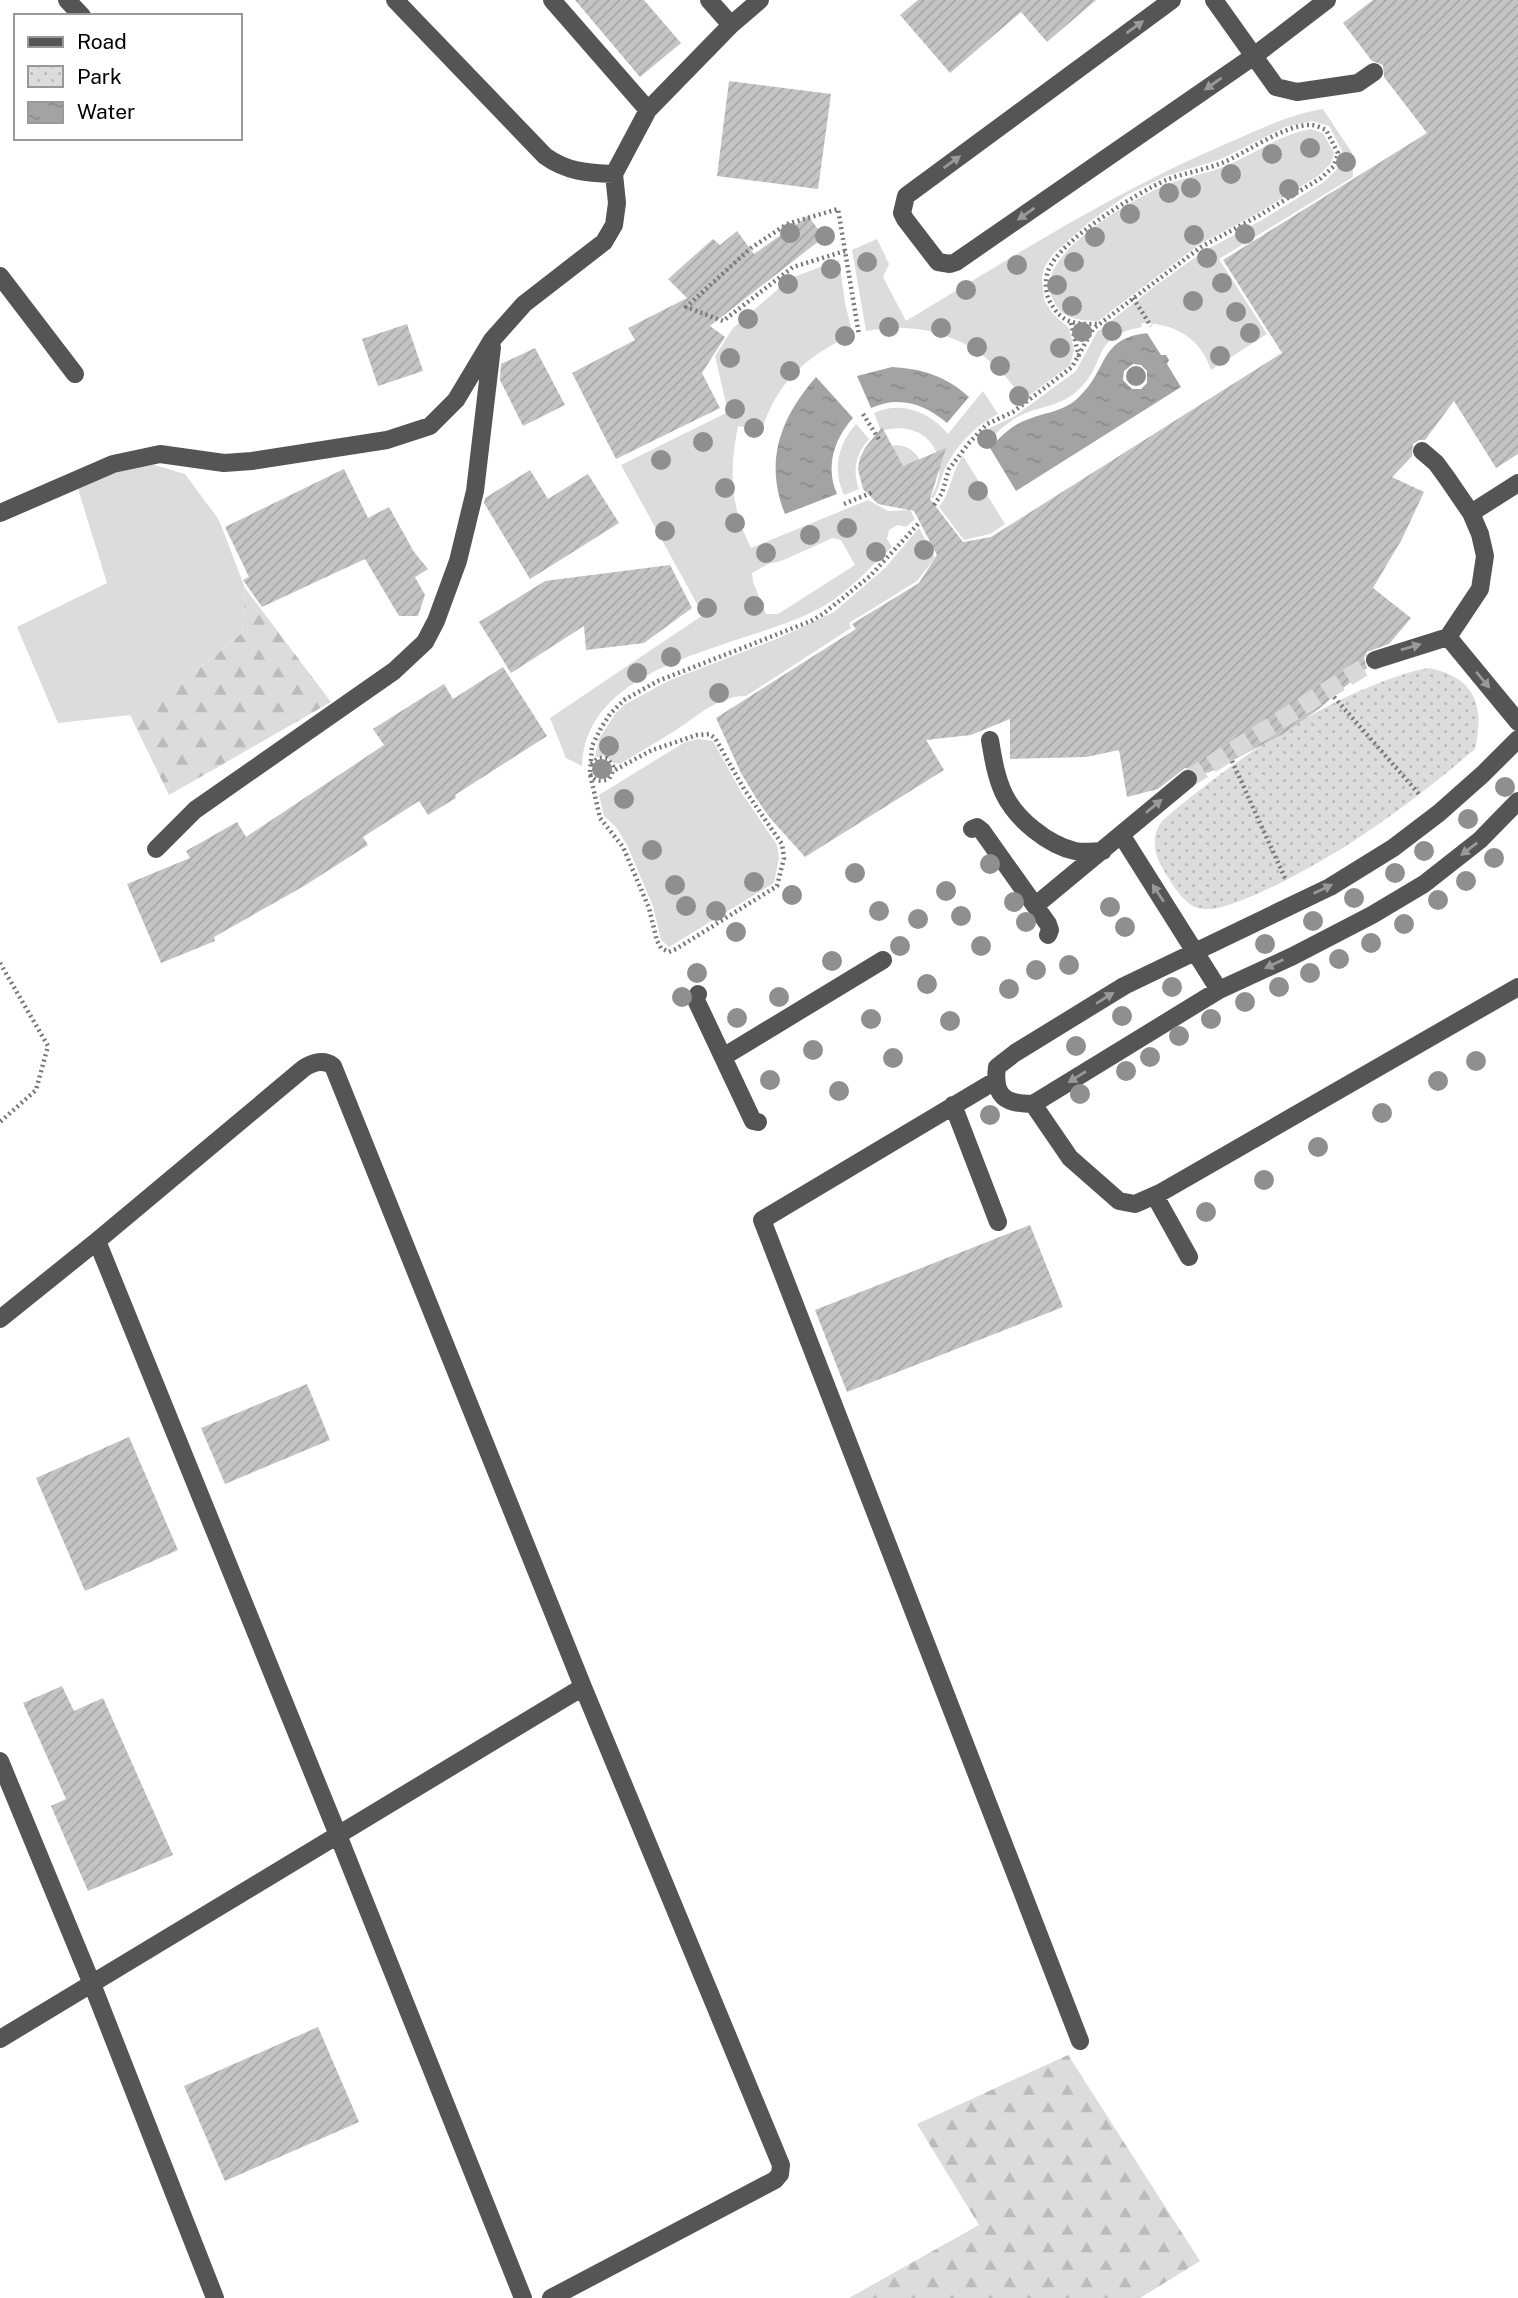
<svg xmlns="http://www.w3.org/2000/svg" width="1518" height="2298" font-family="'Public Sans',sans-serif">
<defs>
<pattern id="forest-firs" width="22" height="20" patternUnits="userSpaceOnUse" patternTransform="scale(1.75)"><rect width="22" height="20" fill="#dcdcdc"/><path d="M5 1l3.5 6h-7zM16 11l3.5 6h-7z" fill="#bbb"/></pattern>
<pattern id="park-dots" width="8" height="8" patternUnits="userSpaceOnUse" patternTransform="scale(1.75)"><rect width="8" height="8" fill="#dcdcdc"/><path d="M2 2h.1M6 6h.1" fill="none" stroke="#bbb" stroke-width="1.8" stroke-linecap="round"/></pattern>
<pattern id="water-ripples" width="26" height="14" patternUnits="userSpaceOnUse" patternTransform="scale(1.75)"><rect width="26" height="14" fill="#a3a3a3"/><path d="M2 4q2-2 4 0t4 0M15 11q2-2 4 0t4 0" fill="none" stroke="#8b8b8b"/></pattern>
<pattern id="building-hatch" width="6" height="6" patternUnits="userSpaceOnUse" patternTransform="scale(1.75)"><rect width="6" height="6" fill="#c4c4c4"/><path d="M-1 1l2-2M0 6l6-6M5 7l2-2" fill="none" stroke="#a7a7a7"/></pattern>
</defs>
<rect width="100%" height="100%" fill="#fff"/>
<!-- green -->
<path fill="#dcdcdc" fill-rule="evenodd" d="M 1323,109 L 1352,153 L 1353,177 L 1219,259 L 1267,334 L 1211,370 C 1200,337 1174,323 1141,323 L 1142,327 C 1089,336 1108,366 1076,392 C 1061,405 1044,406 1026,413 C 1011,419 998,431 987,443 L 982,435 L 990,428 L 1015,416 L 1076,371 L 1097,332 L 1154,287 L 1204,251 L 1262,220 L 1324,182 L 1338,168 L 1343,153 L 1329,126 L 1312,121 L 1285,127 L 1221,159 L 1166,176 L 1127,195 L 1088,223 L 1052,255 L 1044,268 L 1042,278 L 1044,300 L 1053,314 L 1069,328 L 1074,350 L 1070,365 L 1023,400 C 987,343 932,319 866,331 L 852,250 L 877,239 L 889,264 L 883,277 L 906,321 C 1009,259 1112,193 1223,145 C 1257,131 1286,115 1323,109 Z
M 1311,129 L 1323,133 L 1334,153 L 1331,163 L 1318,176 L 1258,213 L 1200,244 L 1098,321 C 1075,320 1060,319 1051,295 C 1036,253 1136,197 1168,184 C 1186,177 1205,174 1223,167 C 1253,155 1278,135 1311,129 Z
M 839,260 L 845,303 L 853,335 C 808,354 776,383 762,430 L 738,426 C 729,471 730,506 751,548 L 868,500 L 888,511 L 910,510 L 915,519 L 906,527 L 898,525 L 889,530 L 887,539 L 892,547 C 869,568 846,595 818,609 C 745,648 586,660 582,766 L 566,758 L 550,718 L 703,615 L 621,465 L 728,412 L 715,356 L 733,328 L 791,278 ZM 833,538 L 841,540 L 855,565 L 778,614 L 766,614 L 753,582 L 752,573 L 768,564 L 781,561 Z
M 983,391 L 998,414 C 975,426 956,445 945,469 C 940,479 940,489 933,499 L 931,497 C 954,458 927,417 881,431 L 874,413 C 901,400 930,412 948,434 Z
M 856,424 L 869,439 C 856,454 852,470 859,489 L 844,495 C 832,470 838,444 856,424 Z
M 898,445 C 911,447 919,454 922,467 L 873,473 L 891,446 Z
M 963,456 L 1005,524 L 990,534 L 964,540 L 939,507 C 952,491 950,474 963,456 Z
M 151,464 L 185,474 L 219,520 L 245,588 L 242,633 L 176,687 L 130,715 L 58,723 L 17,627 L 107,583 L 78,489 L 110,474 Z
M 919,528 L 935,558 L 917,581 L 849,623 L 851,628 L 746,696 C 717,695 692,721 668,735 C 652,745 636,754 620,764 L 614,763 L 604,756 L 595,757 L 599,739 L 615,714 L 624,705 L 668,681 L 779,638 L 834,612 L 885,568 Z
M 699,739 L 713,741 L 741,792 L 777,845 L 779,858 L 774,883 L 669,947 L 661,940 L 653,906 L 627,845 L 616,827 L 604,816 L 599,795 L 685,742 Z"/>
<!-- forest -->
<path fill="url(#forest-firs)" d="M 245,588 L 331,702 L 169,795 L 130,715 L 176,687 L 242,633 Z
M 1068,2055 L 1200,2261 L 1140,2298 L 849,2298 L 979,2225 L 917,2124 Z"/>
<!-- park -->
<path fill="url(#park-dots)" d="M 1429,668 C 1475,677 1485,706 1475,749 C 1408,806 1339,857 1259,893 C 1242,900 1216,913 1198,908 C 1182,903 1171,882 1163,869 C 1153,853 1151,834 1163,820 C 1226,766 1306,710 1384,681 C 1399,676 1413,670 1429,668 Z"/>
<!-- water -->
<path fill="url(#water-ripples)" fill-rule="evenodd" d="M 1147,333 L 1161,355 L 1166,355 L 1169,360 L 1167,364 L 1181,387 L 1016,491 L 990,448 C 1001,436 1013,424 1029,419 C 1047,412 1065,411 1079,397 C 1109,369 1098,339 1147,333 ZM 1133,364 L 1141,365 L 1147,371 L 1147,383 L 1141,389 L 1132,389 L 1123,380 L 1124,371 Z
M 892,367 C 923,369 946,376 969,397 L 947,423 C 925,404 899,395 871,408 L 857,376 Z
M 816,377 L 853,418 C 834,439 825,467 837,494 L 785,514 C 764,462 780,418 816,377 Z"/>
<!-- building -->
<path fill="url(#building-hatch)" d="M 575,0 L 644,0 L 681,43 L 640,77 Z
M 918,0 L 1096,0 L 1047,42 L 1021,12 L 950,73 L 900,15 Z
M 1373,0 L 1518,0 L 1518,454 L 1496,468 L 1454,401 L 1425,440 L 1419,440 L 1413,444 L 1412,456 L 1392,477 L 1424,492 L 1402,539 L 1373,588 L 1411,618 L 1389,644 L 1367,652 L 1364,658 L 1367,668 L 1320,708 L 1283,734 L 1210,772 L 1198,775 L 1193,769 L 1185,768 L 1158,789 L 1127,797 L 1119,750 L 1086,757 L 1010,759 L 1010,719 L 971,735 L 926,740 L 944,770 L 805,857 L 770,818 L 756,798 L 741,773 L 716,718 L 856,629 L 852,624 L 919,583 L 937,555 L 914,511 L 878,504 L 863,489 L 858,469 L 860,458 L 865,448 L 882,427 L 903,466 L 946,448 L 930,499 L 963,542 L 991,537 L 1282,353 L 1223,260 L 1427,133 L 1384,77 L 1383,65 L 1372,61 L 1343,23 Z
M 729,81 L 831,94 L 818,189 L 717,176 Z
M 808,216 L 824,237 L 710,326 L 725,337 L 702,373 L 720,408 L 616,459 L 572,373 L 635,340 L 628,328 L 687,298 L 668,279 L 713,239 L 720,245 L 737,231 L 754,254 Z
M 407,324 L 423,371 L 378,386 L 362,339 Z
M 535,348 L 565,405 L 523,426 L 500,380 L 501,364 Z
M 344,469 L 368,518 L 389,507 L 414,552 L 428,569 L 415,577 L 425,595 L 418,616 L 399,616 L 365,559 L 262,607 L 243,580 L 249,577 L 225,527 Z
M 530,470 L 548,499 L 588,474 L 619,523 L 530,579 L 484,503 L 485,498 Z
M 670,565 L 692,608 L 644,643 L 586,650 L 584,626 L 511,673 L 479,622 L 545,581 Z
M 503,667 L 547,736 L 455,795 L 456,798 L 428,815 L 419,801 L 363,837 L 368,845 L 304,886 L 214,937 L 215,941 L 161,963 L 127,884 L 190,858 L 186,851 L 237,822 L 246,837 L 384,745 L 373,729 L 444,684 L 453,699 Z
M 1030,1225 L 1063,1307 L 847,1392 L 815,1310 Z
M 307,1384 L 330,1440 L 225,1484 L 201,1428 Z
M 129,1437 L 178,1550 L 85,1591 L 36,1478 Z
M 62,1686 L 74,1711 L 103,1698 L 173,1855 L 88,1891 L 51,1806 L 66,1799 L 23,1703 Z
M 318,2027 L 359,2122 L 225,2181 L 184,2086 Z"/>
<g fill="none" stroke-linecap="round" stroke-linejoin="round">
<!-- minor-tunnel -->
<path stroke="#d9d9d9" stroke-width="18" stroke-dasharray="18 9" stroke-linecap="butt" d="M 1188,779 L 1375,660"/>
<!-- path -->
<path stroke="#777" stroke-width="4.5" stroke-dasharray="2 3.5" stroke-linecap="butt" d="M 845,251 L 793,267 L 723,321 L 686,307 L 751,248 L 787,224 L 838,209 L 859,335
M 1133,298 L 1151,326
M 1071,323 L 1079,357
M 863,414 L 880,441
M 844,504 L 873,492
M 934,505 L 942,493 L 949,469 L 969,443 L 987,424 L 1013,412 L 1072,367 L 1093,329 L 1201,247 L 1260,215 L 1321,178 L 1334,166 L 1338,153 L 1326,130 C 1322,128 1316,125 1311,125 C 1285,124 1246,153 1222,163 C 1204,170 1184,173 1166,180 C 1137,193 1059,240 1048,271 C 1045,280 1045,293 1050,302 C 1063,325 1076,324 1100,324
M 1334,697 L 1419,794
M 1232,761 L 1285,878
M 591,764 L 598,758 L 607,758 L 613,766 L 613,771
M 590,774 C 595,781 601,782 609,779 L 613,771 L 652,750 L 697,735 L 709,734 L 715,738 L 744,789 L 782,844 L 784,858 L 777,886 L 676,949 L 669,952 L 661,948 L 657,941 L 649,908 L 623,847 L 600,818 L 590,774 L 592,746 L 601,728 L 610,714 L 624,700 L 658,681 L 811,621 L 823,614 L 870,576 L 920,522
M 0,963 L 48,1046 L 36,1090 L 0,1122"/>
<!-- minor -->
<path stroke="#555" stroke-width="18" d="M 67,0 L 82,16
M 395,0 L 545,156 C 567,172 588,173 614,174
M 552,0 L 648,110
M 709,0 L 731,25
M 1172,0 L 906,196 L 902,213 L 905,219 L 938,262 L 950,264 L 956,262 L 1254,56 L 1327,0
M 1214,0 L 1276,87 L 1297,92 L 1358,83 L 1374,72
M 0,276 L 75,374
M 0,513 L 113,464 L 160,454 L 224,463 L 252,461 L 387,440 L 430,426 L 456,400 L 492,340 L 524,304 L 604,242 L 614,225 L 617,203 L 614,174 L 648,110 L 731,25 L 760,0
M 1471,513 L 1518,483
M 1448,637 L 1518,722
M 1375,660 L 1448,637 L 1480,589 L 1485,556 L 1480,534 L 1471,513 L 1447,478 L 1436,463 L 1422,451
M 1518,739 L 1483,774 L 1439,813 L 1393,848 L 1330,887 L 1124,986 L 1015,1053 L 997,1067 C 993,1097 1006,1104 1033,1104 L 1219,990 L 1293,956 L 1372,915 L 1424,884 L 1480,840 L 1518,801
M 990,740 C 993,758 996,777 1004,794 C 1016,819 1048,845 1075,851 C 1084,853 1094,851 1103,851
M 972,829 L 977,827 L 982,831 L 1048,924 L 1050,930 L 1048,935
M 1122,836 L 1219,990
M 156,849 L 195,810 L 394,671 L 425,642 L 436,621 L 458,561 L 475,491 L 492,347
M 1036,905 L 1188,779
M 698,994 L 696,1000 L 753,1121 L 758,1122
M 723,1057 L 883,960
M 995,1081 L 762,1220 L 1080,2041
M 1033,1104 L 1070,1158 L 1119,1201 L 1135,1204 L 1160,1193 L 1518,987
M 953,1105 L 998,1222
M 1155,1196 L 1189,1257
M 97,1241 L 338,1835 L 523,2298
M 0,1319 L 97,1241 L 304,1068 C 313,1062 324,1059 333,1066 L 583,1687 L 781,2165 L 780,2174 L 775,2180 L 551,2298
M 0,1761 L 92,1984 L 215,2298
M 0,2039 L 583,1687"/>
</g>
<!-- trees -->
<g fill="#8f8f8f">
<circle cx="1310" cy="148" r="10"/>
<circle cx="1272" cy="154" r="10"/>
<circle cx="1346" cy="162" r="10"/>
<circle cx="1231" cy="174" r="10"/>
<circle cx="1191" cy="188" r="10"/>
<circle cx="1289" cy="189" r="10"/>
<circle cx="1169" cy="193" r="10"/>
<circle cx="1130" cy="214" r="10"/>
<circle cx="790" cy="233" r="10"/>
<circle cx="1245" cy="234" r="10"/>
<circle cx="1194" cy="235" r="10"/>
<circle cx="825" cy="236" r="10"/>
<circle cx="1095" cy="237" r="10"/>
<circle cx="1207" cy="258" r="10"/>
<circle cx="867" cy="262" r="10"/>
<circle cx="1074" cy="262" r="10"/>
<circle cx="1017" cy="265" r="10"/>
<circle cx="831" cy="269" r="10"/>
<circle cx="1222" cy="283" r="10"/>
<circle cx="788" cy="284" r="10"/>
<circle cx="1057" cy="285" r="10"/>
<circle cx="966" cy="290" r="10"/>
<circle cx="1193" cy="301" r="10"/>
<circle cx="1072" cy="306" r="10"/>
<circle cx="1236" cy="312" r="10"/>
<circle cx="748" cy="319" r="10"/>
<circle cx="889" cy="327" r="10"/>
<circle cx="941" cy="328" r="10"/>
<circle cx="1112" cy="331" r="10"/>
<circle cx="1082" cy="332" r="10"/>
<circle cx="1250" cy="333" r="10"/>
<circle cx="845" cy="336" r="10"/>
<circle cx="977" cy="347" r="10"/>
<circle cx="1060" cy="348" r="10"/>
<circle cx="1220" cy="356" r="10"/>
<circle cx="730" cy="358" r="10"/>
<circle cx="1000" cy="366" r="10"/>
<circle cx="790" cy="371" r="10"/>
<circle cx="1136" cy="376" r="10"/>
<circle cx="1019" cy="396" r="10"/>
<circle cx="735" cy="409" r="10"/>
<circle cx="754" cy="428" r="10"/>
<circle cx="987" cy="439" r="10"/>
<circle cx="703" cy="442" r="10"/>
<circle cx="661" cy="460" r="10"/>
<circle cx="725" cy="488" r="10"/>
<circle cx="978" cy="491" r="10"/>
<circle cx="735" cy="523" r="10"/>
<circle cx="847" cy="528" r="10"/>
<circle cx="665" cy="531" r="10"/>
<circle cx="810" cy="535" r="10"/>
<circle cx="924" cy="550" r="10"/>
<circle cx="876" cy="552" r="10"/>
<circle cx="766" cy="553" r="10"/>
<circle cx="754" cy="606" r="10"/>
<circle cx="707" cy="608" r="10"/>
<circle cx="671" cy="657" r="10"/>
<circle cx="637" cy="673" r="10"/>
<circle cx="719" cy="693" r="10"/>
<circle cx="609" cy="746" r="10"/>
<circle cx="602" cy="769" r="10"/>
<circle cx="1505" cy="787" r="10"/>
<circle cx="624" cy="799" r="10"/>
<circle cx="1468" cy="819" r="10"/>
<circle cx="652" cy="850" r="10"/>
<circle cx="1424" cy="851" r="10"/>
<circle cx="1494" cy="858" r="10"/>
<circle cx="990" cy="864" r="10"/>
<circle cx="855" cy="873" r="10"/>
<circle cx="1395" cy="873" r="10"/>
<circle cx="1466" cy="881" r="10"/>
<circle cx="754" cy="882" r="10"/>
<circle cx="675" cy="885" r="10"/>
<circle cx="946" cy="891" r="10"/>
<circle cx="792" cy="895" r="10"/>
<circle cx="1354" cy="898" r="10"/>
<circle cx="1438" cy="900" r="10"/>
<circle cx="1014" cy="902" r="10"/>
<circle cx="686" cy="906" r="10"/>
<circle cx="1110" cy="907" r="10"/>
<circle cx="716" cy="911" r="10"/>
<circle cx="879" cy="911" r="10"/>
<circle cx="961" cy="916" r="10"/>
<circle cx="918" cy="919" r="10"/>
<circle cx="1313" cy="921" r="10"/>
<circle cx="1026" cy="922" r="10"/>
<circle cx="1404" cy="924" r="10"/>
<circle cx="1125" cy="927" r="10"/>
<circle cx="736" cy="932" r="10"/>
<circle cx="1371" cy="943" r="10"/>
<circle cx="1265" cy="944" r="10"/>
<circle cx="900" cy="946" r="10"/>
<circle cx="981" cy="946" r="10"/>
<circle cx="1339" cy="959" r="10"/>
<circle cx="832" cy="961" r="10"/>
<circle cx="1069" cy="965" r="10"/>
<circle cx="1036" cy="970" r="10"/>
<circle cx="697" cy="973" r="10"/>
<circle cx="1310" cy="973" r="10"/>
<circle cx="927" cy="984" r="10"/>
<circle cx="1172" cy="987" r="10"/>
<circle cx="1279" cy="987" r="10"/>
<circle cx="1009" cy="989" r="10"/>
<circle cx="682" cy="997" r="10"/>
<circle cx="779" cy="997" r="10"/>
<circle cx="1245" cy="1002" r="10"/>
<circle cx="1122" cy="1016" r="10"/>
<circle cx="737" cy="1018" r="10"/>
<circle cx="871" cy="1019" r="10"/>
<circle cx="1211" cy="1019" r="10"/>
<circle cx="950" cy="1021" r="10"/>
<circle cx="1179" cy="1036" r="10"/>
<circle cx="1076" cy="1046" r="10"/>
<circle cx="813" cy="1050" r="10"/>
<circle cx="1150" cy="1057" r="10"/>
<circle cx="893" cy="1058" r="10"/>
<circle cx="1476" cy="1061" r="10"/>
<circle cx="1126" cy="1071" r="10"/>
<circle cx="770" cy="1080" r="10"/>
<circle cx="1438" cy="1081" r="10"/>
<circle cx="839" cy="1091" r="10"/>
<circle cx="1080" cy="1094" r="10"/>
<circle cx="1382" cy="1113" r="10"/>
<circle cx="990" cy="1115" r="10"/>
<circle cx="1318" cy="1147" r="10"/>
<circle cx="1264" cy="1180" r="10"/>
<circle cx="1206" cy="1212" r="10"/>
</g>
<!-- one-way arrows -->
<defs><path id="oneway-solid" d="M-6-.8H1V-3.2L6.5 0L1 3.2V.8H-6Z" transform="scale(1.75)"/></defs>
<g fill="#999">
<use href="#oneway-solid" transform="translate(1135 27) rotate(-36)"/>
<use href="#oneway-solid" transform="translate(1213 84) rotate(145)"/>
<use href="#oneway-solid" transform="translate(952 162) rotate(-36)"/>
<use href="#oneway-solid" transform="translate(1026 214) rotate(145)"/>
<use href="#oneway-solid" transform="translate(1411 647) rotate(-16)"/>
<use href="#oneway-solid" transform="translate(1483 680) rotate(50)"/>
<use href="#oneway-solid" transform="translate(1154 806) rotate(-40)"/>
<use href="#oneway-solid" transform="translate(1469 849) rotate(142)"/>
<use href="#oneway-solid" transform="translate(1323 889) rotate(-26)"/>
<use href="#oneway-solid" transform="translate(1158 893) rotate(-123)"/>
<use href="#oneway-solid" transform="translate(1274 964) rotate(155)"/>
<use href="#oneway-solid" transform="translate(1105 998) rotate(-32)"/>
<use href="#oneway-solid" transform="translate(1077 1077) rotate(148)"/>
</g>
<!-- legend -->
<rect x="14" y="14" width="228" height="126" fill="#ffffff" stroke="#999999" stroke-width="2"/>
<rect x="28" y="37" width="35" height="10" fill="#555555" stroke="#999999" stroke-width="2"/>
<text x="77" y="49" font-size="21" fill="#000000">Road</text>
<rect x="28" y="66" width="35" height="21" fill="url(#park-dots)" stroke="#999999" stroke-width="2"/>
<text x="77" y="84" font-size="21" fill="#000000">Park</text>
<rect x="28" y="102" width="35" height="21" fill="url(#water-ripples)" stroke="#999999" stroke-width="2"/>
<text x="77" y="119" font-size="21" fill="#000000">Water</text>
</svg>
